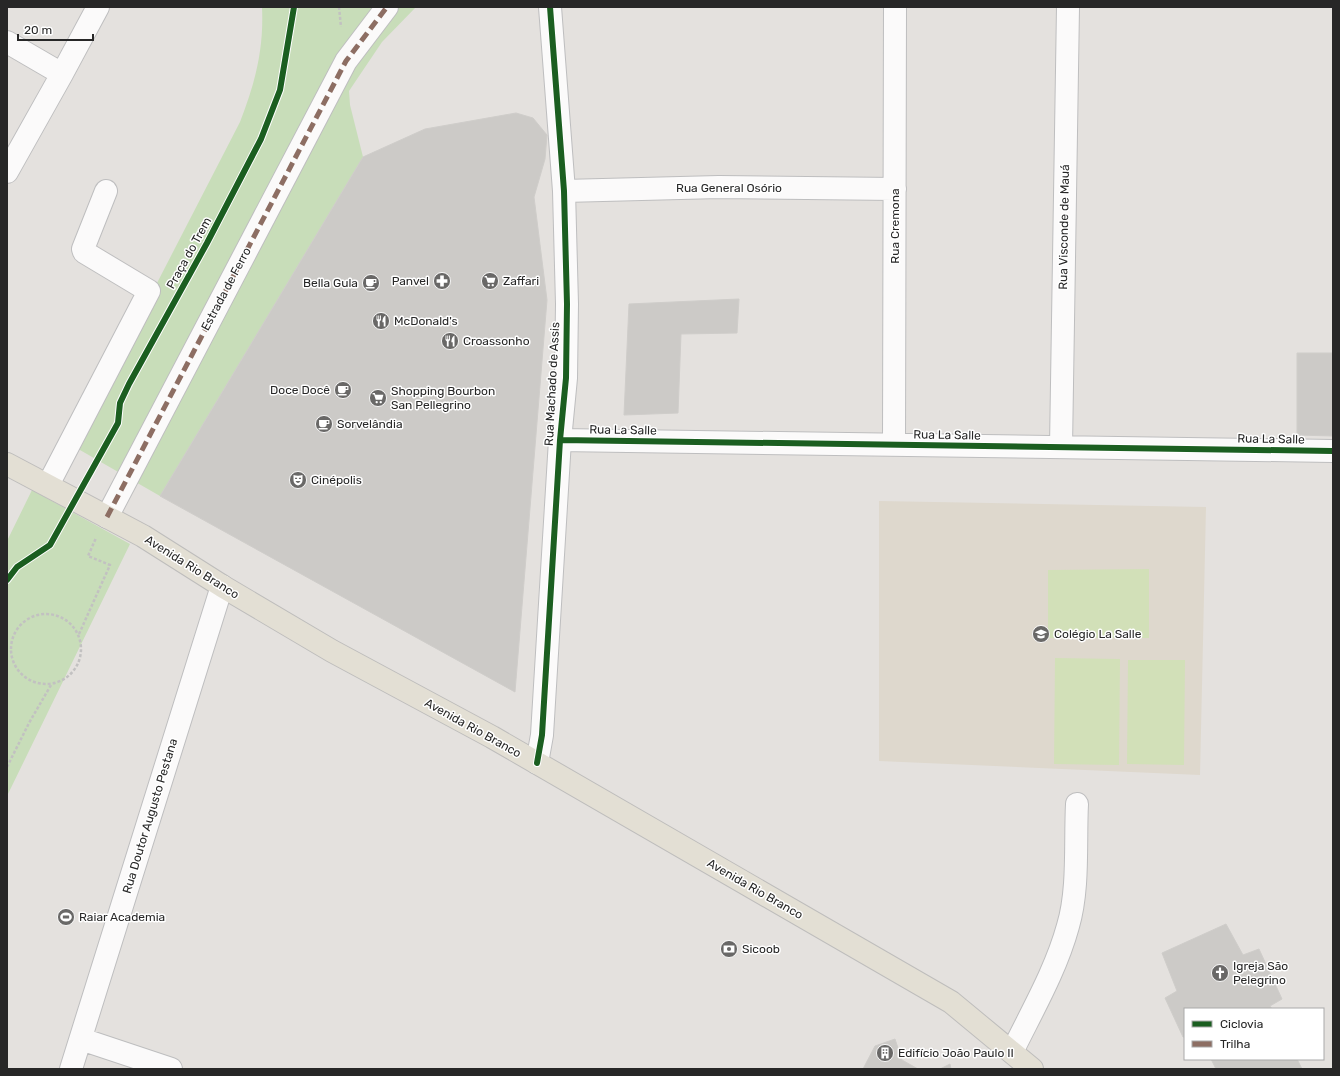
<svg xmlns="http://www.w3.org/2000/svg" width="1340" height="1076" font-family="Rubik,sans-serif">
<rect width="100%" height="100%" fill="#e4e1de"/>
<!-- education -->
<path fill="#ded8cd" d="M 879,501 L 1206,507 L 1200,775 L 879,761 Z"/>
<!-- green -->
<path fill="#c8ddb9" d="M 262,7 L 416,7 L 382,42 L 349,91 L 350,105 L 363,157 L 160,496 L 73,446 L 240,122 C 255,83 264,50 262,7 Z
M 32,490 L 130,544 L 7,796 L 7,541 Z"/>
<!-- pitch -->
<path fill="#d2e0b8" d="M 1149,569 L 1149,638 L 1048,638 L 1048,570 Z
M 1055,658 L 1120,659 L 1119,765 L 1054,764 Z
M 1128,660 L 1185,660 L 1184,765 L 1127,764 Z"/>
<!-- building -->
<path fill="#cccac7" stroke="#cfcdca" d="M 516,113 L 533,118 L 547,135 L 545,159 L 534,197 L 547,300 L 515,692 L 160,496 L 363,157 L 425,129 Z
M 739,299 L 737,333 L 681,334 L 678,413 L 624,415 L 629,304 Z
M 1297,353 L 1333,353 L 1333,436 L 1297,435 Z
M 1226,924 L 1243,955 L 1259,949 L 1282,999 L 1270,1006 L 1272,1009 L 1185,1009 L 1185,1037 L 1183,1037 L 1165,998 L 1177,991 L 1162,953 Z
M 895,1039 L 902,1060 L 918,1069 L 863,1069 L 875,1046 Z
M 1211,1059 L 1297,1059 L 1302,1069 L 1216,1069 Z
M 950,1064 L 951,1069 L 940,1069 Z"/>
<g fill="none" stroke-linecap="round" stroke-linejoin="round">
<!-- minor casing -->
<g stroke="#bebebf" stroke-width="24">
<path id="minor" d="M 7,42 L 62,74
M 7,172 L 62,74 L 98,7
M 564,191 L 719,187 L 895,189
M 560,440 L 1333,451
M 894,445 L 895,7
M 1061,447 L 1068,7
M 48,485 L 149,291 L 84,252 L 83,249 L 106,191
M 107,517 L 346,61 L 387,7
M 537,763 L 542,735 L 560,440 L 566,378 L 567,304 L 564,191 L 550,7
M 81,1039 L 171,1069
M 1012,1052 C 1032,1011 1056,970 1068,926 C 1079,889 1075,843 1077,804
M 71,1069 L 222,586"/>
</g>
<!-- major casing -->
<g stroke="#bebdbc" stroke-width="24">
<path id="major" d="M 7,464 L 143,536 L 222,586 L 332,651 L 492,737 L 951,1002 L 1032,1069"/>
</g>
<!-- path -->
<path stroke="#c2c1c1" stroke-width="2.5" stroke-dasharray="3 2" stroke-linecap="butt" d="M 339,7 L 341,27
M11 649a35 35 0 1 1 70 0a35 35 0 1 1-70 0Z
M 79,634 L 110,565 L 88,556 L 96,538
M 7,767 L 29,723 L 51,685"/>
<!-- minor -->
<use href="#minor" stroke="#fbfafa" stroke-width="22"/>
<!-- major -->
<use href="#major" stroke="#e3dfd4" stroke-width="22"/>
<!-- quiet -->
<path stroke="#8d6e63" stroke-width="5" stroke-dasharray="10 5" stroke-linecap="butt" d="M 107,517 L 346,61 L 387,7"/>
<!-- cycleway casing -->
<g stroke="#fff" stroke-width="8">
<path id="cycleway" d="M 560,440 L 1333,451
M 7,580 L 17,567 L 50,545 L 118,423 L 120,403 L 129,384 L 207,243 L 261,139 L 280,90 L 294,7
M 537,763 L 542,735 L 560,440 L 566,378 L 567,304 L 564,191 L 550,7"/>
</g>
<!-- cycleway -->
<use href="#cycleway" stroke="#1b5e20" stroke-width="6"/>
</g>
<!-- icons -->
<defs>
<g id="pharmacy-disc" transform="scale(0.9)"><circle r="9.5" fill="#696867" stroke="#fff"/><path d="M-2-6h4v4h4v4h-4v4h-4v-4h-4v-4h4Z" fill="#fff"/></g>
<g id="supermarket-disc" transform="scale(0.9)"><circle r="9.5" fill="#696867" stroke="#fff"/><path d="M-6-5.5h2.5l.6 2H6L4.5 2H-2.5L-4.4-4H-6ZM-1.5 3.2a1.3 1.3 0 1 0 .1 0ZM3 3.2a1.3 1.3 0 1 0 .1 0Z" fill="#fff"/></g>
<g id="cafe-disc" transform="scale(0.9)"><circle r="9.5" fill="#696867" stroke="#fff"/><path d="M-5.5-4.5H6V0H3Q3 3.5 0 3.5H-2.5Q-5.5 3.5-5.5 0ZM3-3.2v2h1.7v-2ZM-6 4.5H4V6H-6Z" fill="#fff"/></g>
<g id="restaurant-disc" transform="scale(0.9)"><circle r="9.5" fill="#696867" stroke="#fff"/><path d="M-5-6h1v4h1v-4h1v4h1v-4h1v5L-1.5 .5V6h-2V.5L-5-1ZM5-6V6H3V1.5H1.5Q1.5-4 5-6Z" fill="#fff"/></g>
<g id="theatre-disc" transform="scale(0.9)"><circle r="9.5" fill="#696867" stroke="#fff"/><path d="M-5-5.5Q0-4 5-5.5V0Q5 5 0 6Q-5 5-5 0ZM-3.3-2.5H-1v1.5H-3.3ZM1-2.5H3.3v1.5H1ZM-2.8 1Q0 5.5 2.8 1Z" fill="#fff"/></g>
<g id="school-disc" transform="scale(0.9)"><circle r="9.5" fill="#696867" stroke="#fff"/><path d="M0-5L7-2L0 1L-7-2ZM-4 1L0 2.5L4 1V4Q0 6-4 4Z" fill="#fff"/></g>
<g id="stadium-disc" transform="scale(0.9)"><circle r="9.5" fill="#696867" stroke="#fff"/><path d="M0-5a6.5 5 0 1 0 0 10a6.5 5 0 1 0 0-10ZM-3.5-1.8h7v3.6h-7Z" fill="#fff"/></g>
<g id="bank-disc" transform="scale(0.9)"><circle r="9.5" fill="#696867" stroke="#fff"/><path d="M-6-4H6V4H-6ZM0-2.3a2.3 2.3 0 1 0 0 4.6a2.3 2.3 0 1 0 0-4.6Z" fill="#fff"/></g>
<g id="church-disc" transform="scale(0.9)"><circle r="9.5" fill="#696867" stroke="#fff"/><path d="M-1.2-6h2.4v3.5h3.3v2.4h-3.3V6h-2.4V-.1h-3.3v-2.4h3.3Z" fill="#fff"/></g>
<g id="building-disc" transform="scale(0.9)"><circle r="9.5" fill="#696867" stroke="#fff"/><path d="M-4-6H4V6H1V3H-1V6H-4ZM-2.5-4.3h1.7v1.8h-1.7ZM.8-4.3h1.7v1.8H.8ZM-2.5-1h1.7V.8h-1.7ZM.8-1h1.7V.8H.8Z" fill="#fff"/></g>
</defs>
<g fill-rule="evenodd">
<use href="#pharmacy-disc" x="442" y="281"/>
<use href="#supermarket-disc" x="490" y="281"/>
<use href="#cafe-disc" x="371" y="283"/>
<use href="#restaurant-disc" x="381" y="321"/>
<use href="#restaurant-disc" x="450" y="341"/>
<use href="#cafe-disc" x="343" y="390"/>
<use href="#supermarket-disc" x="378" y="398"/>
<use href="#cafe-disc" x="324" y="424"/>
<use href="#theatre-disc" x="298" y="480"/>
<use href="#school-disc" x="1041" y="634"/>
<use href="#stadium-disc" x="66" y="917"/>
<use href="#bank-disc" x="729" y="949"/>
<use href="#church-disc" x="1220" y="973"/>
<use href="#building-disc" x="885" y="1053"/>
</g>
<g text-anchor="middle" stroke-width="3" stroke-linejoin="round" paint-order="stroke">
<!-- street labels -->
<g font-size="12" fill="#272727" stroke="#fff">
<text x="729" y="192">Rua General Osório</text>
<text transform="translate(895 226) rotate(-90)" y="4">Rua Cremona</text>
<text transform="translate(1064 227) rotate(-89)" y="4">Rua Visconde de Mauá</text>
<text transform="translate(189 253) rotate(-61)" y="4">Praça do Trem</text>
<text transform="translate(226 289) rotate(-62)" y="4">Estrada de Ferro</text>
<text transform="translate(552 384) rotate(-87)" y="4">Rua Machado de Assis</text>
<text transform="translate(623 430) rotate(1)" y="4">Rua La Salle</text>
<text transform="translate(947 435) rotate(1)" y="4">Rua La Salle</text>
<text transform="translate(1271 439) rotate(1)" y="4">Rua La Salle</text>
<text transform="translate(192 567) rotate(32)" y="4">Avenida Rio Branco</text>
<text transform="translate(473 728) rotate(29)" y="4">Avenida Rio Branco</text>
<text transform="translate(150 816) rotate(-73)" y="4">Rua Doutor Augusto Pestana</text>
<text transform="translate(755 889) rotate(30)" y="4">Avenida Rio Branco</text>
</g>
<!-- poi labels -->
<g font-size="12" fill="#272727" stroke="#fff" text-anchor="start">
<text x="429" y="285" text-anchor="end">Panvel</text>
<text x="503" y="285">Zaffari</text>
<text x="358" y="287" text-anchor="end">Bella Gula</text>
<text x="394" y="325">McDonald's</text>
<text x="463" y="345">Croassonho</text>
<text x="330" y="394" text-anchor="end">Doce Docê</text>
<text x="391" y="395">Shopping Bourbon<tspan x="391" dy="14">San Pellegrino</tspan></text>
<text x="337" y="428">Sorvelândia</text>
<text x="311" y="484">Cinépolis</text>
<text x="1054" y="638">Colégio La Salle</text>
<text x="79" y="921">Raiar Academia</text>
<text x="742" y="953">Sicoob</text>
<text x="1233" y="970">Igreja São<tspan x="1233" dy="14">Pelegrino</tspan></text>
<text x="898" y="1057">Edifício João Paulo II</text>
</g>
</g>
<!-- border -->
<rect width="1340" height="1076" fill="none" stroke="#272727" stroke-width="16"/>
<!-- legend -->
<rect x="1184" y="1008" width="140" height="52" fill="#ffffff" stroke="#a9a9a9"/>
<rect x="1192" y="1021" width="20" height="6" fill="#1b5e20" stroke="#a9a9a9"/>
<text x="1220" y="1028" font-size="12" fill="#272727">Ciclovia</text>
<rect x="1192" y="1041" width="20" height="6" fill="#8d6e63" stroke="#a9a9a9"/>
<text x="1220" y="1048" font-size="12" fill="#272727">Trilha</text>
<!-- scale -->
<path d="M18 34v6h75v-6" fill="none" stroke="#272727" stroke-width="2"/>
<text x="24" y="34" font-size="12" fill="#272727" stroke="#ffffff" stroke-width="3" paint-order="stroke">20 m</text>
</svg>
